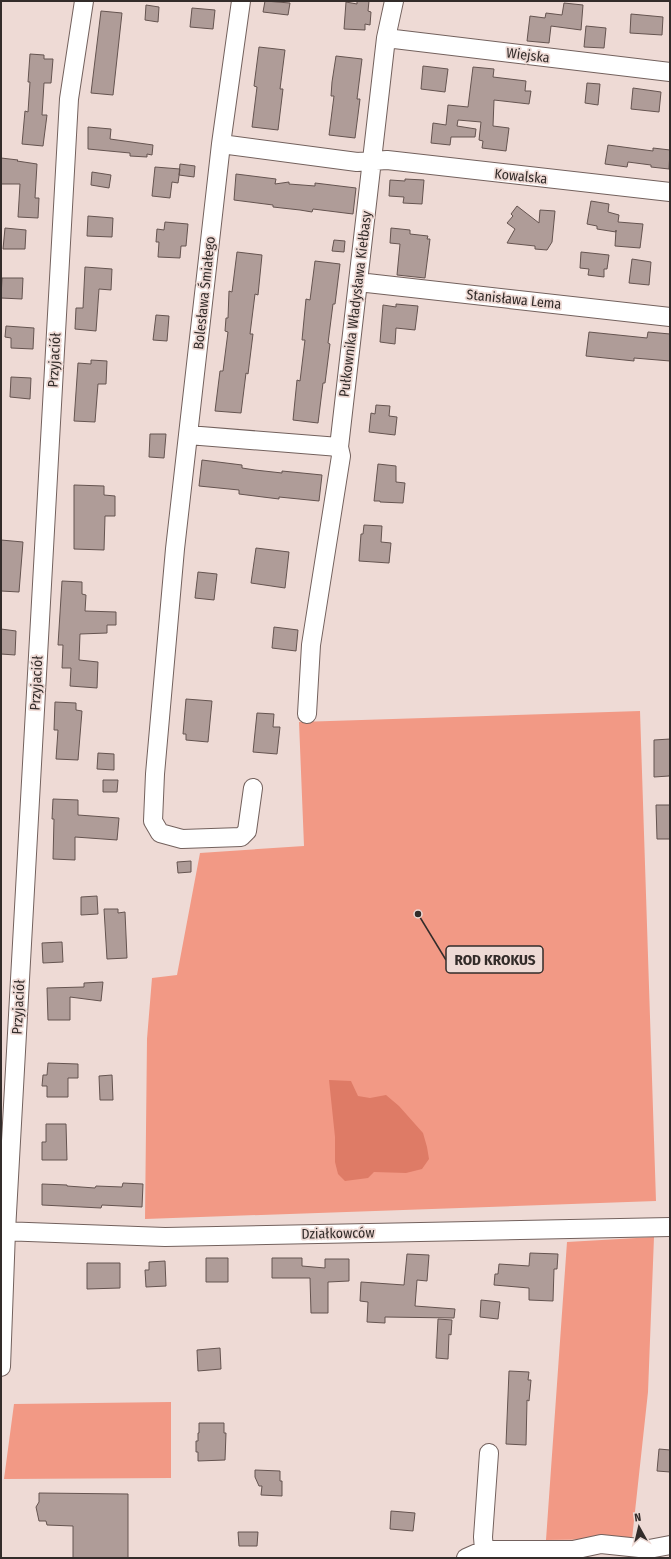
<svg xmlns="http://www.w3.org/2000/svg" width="671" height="1559" font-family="'Fira Sans Condensed',sans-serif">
<rect width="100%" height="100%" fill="#eedad5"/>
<!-- green -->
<path fill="#f29985" d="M 640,711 L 656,1201 L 145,1219 L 147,1039 L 152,978 L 177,975 L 200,853 L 304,846 L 299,722 Z
M 654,1237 L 648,1392 L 632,1539 L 546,1540 L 567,1242 Z
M 171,1402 L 171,1478 L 4,1479 L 14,1404 Z"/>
<!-- water -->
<path fill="#de7b66" d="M 329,1080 L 351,1081 L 358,1096 L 370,1098 L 386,1095 L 399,1106 L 423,1133 L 427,1147 L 429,1159 L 422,1169 L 406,1173 L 374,1172 L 368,1178 L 345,1181 L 338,1174 L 335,1162 L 335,1137 Z"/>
<!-- building -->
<path fill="#af9c98" stroke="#655450" d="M 265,1 L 290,3 L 288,15 L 263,12 Z
M 357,1 L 369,1 L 368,11 L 371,12 L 370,25 L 365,24 L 365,30 L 344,29 L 346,2 L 357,4 Z
M 564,3 L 583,5 L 581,30 L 551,26 L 549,43 L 527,41 L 530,16 L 545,18 L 546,13 L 562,15 Z
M 146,5 L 159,7 L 158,22 L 145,20 Z
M 192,8 L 215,10 L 213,29 L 190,27 Z
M 101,11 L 122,13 L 113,95 L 91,93 Z
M 631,14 L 663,17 L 662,35 L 630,33 Z
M 586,26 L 606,28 L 604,48 L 584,47 Z
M 259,47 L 285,50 L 280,89 L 283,89 L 278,130 L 252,127 L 257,87 L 254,86 Z
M 30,54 L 44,55 L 44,59 L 53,59 L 51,83 L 44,83 L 42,115 L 47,115 L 43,146 L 22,144 L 25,111 L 28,112 L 30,82 L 28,82 Z
M 336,56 L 362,59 L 357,99 L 360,99 L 355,138 L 329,135 L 334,96 L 331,96 L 332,82 Z
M 423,66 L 448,69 L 445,92 L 421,89 Z
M 473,67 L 494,69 L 493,77 L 526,81 L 525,91 L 531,91 L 529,104 L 494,100 L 493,126 L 509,128 L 506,151 L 482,148 L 483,141 L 479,140 L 481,122 L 458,120 L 457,126 L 476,129 L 475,137 L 451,137 L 450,145 L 431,143 L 433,123 L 446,125 L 448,105 L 468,107 Z
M 587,83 L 600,84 L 598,105 L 585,103 Z
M 633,88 L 661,92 L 659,112 L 631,109 Z
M 88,127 L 111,129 L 110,139 L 153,145 L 152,155 L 147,154 L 147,157 L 130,156 L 130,153 L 88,149 Z
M 608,145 L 653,151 L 653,148 L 670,150 L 669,169 L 651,167 L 651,165 L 628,162 L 627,167 L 605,164 Z
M 1,158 L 18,160 L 17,161 L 37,164 L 35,198 L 39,198 L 38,218 L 18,217 L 20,184 L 1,184 Z
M 180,164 L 195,166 L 194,177 L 179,175 Z
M 155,167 L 180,169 L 178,183 L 172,182 L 170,198 L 152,196 Z
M 92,172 L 111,175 L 109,188 L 91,185 Z
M 236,174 L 276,179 L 275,184 L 289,182 L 289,184 L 315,186 L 315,183 L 356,188 L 353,214 L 313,209 L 312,212 L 300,210 L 273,207 L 273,205 L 234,200 Z
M 405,179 L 424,180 L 422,204 L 403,203 L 404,197 L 389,196 L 390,180 L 405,181 Z
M 591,201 L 609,204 L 608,212 L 619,215 L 618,222 L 643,224 L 640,248 L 615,246 L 616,230 L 616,232 L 597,229 L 597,226 L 587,224 Z
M 517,206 L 539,223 L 540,210 L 555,211 L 552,242 L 547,250 L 535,249 L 535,246 L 507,243 L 515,229 L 507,223 L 513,216 L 511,214 Z
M 88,216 L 113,218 L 112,237 L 87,236 Z
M 165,222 L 188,224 L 186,246 L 181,246 L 180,258 L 158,257 L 159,242 L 156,242 L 157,229 L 164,230 Z
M 5,228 L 26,230 L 25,249 L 3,249 Z
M 391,228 L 410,230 L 410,234 L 428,236 L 427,239 L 430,239 L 425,278 L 397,275 L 400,244 L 390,243 Z
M 334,240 L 345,241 L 344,252 L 332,251 Z
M 237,252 L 262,255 L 258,295 L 255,294 L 250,334 L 253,334 L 248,374 L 246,373 L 241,413 L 215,411 L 220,371 L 223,371 L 228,332 L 225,331 L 226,318 L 228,318 L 229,291 L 232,292 Z
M 581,252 L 609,255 L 607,269 L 604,269 L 604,277 L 588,275 L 589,269 L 580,268 Z
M 632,259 L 651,262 L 649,285 L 629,283 Z
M 315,261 L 340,264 L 335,304 L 333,304 L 328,343 L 330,344 L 325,383 L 323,383 L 318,423 L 293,420 L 297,380 L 300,381 L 305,340 L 302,340 L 306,299 L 310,300 Z
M 85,267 L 112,269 L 111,290 L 99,289 L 96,331 L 75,329 L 76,308 L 83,308 Z
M 2,278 L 23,278 L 22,299 L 1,298 Z
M 396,304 L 418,306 L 415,330 L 396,328 L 395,344 L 380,342 L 383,305 L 396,307 Z
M 156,315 L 169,316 L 167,341 L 153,340 Z
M 6,326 L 34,328 L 33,349 L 11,348 L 11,338 L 5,337 Z
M 589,332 L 647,338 L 648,332 L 670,334 L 670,361 L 634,358 L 634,361 L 586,356 Z
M 91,360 L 107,361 L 106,384 L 98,384 L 95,422 L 74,421 L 78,363 L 91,364 Z
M 11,377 L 31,378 L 30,399 L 10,397 Z
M 376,405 L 390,406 L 389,416 L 397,417 L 395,435 L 369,432 L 371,413 L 375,414 Z
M 150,434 L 166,434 L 164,458 L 149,457 Z
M 202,460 L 242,465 L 242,468 L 255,470 L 282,473 L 282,471 L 322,475 L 319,501 L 279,497 L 279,499 L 239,494 L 239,490 L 199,486 Z
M 378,464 L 396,466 L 396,482 L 405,483 L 403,503 L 380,502 L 380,501 L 374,501 Z
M 74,485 L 104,486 L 104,495 L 115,496 L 115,516 L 105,516 L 104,550 L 74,549 Z
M 364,525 L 382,526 L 381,542 L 391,543 L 389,563 L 359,561 L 361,534 L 363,534 Z
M 1,540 L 23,542 L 19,592 L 1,591 Z
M 256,548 L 289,552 L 285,588 L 251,583 Z
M 198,572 L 217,574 L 214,600 L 195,598 Z
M 62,581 L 82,582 L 82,594 L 86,595 L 85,611 L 116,612 L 116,625 L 107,625 L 107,633 L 80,634 L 79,660 L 98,662 L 97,688 L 70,686 L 71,668 L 62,668 L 63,645 L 58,645 Z
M 274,627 L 298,630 L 296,651 L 272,648 Z
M 1,629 L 16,631 L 15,655 L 1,654 Z
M 186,699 L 212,701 L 208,742 L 186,740 L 186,734 L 183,734 Z
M 55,702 L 76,703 L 76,710 L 82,711 L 78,760 L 56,759 L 58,730 L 54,730 Z
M 257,713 L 274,714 L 273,727 L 280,727 L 277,754 L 253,752 Z
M 670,739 L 670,774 L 669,776 L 654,777 L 654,740 Z
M 98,753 L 114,754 L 114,770 L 97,769 Z
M 103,780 L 118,780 L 117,792 L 103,792 Z
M 53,799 L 78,800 L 78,815 L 119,818 L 117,840 L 75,837 L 75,860 L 53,859 L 54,819 L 52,819 Z
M 656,805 L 670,805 L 670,839 L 657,839 Z
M 191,861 L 191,872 L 178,873 L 177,862 Z
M 97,896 L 98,914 L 81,915 L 81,897 Z
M 104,909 L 118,909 L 118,913 L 125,912 L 127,958 L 107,959 Z
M 62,942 L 63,962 L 43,963 L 42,943 Z
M 103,982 L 101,1001 L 70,997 L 70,1020 L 48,1020 L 47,988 L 84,987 L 84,983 Z
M 48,1063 L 78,1064 L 78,1078 L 68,1078 L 68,1097 L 47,1097 L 47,1086 L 42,1086 L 43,1075 L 47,1075 Z
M 112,1075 L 113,1100 L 100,1100 L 99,1076 Z
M 46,1124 L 66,1124 L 67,1160 L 42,1160 L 42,1142 L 46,1142 Z
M 123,1183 L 143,1184 L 142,1207 L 102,1205 L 101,1208 L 42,1205 L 42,1184 L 67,1185 L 67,1186 L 95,1188 L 96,1186 L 122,1187 Z
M 530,1253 L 558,1254 L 557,1269 L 554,1269 L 553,1301 L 529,1300 L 529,1288 L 494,1285 L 495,1274 L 498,1274 L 499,1264 L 529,1266 Z
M 407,1254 L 429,1255 L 427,1281 L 417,1280 L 415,1306 L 455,1309 L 454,1318 L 385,1317 L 385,1323 L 367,1322 L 368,1302 L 360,1301 L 361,1282 L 404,1285 Z
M 206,1258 L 228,1258 L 228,1282 L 206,1282 Z
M 272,1258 L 302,1258 L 302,1266 L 325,1268 L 325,1259 L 349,1259 L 349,1281 L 328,1282 L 328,1313 L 311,1313 L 310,1278 L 272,1278 Z
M 165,1261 L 166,1286 L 146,1287 L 145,1270 L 149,1270 L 149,1262 Z
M 87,1263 L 120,1263 L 120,1288 L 87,1289 Z
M 481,1300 L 500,1302 L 498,1319 L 480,1317 Z
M 438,1319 L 452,1320 L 451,1335 L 449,1334 L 448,1359 L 436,1358 Z
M 220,1348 L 221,1369 L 198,1371 L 197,1350 Z
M 509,1371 L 529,1372 L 528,1380 L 531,1380 L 529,1401 L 527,1400 L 526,1445 L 506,1444 Z
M 199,1423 L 224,1423 L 224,1433 L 226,1433 L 225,1460 L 198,1461 L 198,1452 L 196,1452 L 196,1441 L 198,1441 L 198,1433 L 199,1433 Z
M 659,1449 L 670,1450 L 670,1472 L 657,1471 Z
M 255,1470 L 280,1471 L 280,1481 L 282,1481 L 282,1496 L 261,1495 L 262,1486 L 259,1486 L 255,1477 Z
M 39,1493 L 128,1494 L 128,1558 L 73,1558 L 73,1526 L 47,1525 L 46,1521 L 39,1521 L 36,1507 L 39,1502 Z
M 391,1511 L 415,1513 L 413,1531 L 390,1529 Z
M 238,1532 L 258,1532 L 257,1546 L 239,1546 Z"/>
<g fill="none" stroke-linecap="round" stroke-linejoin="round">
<!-- minor casing -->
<g stroke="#73615d" stroke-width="20">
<path id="minor" d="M 241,1 L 221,144 L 188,435 L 339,447
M 386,38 L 670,72
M 221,144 L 357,162 L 387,160 L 670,192
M 358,282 L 670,317
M 188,435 L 175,549 L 155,774 L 153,821 L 160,833 L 182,839 L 241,837 L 247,831 L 253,788
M 307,714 L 311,645 L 341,456 L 339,447 L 386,38 L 394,1
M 1,1231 L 165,1237 L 670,1227
M 1,1367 L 6,1231 L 69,99 L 84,1
M 484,1550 L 483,1537 L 489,1453
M 466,1558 L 484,1550 L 573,1550 L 601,1544 L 649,1549 L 670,1545"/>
</g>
<!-- minor -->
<use href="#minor" stroke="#fff" stroke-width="18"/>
</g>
<g text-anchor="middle" stroke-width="3.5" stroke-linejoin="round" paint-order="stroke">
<!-- street labels -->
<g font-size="14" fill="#332c2a" stroke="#eedad5">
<text transform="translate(528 55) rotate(7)" y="5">Wiejska</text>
<text transform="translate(521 176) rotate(6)" y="5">Kowalska</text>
<text transform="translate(204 293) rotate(-84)" y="5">Bolesława Śmiałego</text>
<text transform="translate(514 299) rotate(6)" y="5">Stanisława Lema</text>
<text transform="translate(355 304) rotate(-83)" y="5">Pułkownika Władysława Kiełbasy</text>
<text transform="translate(54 360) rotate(-87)" y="5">Przyjaciół</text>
<text transform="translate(36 683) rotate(-87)" y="5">Przyjaciół</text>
<text transform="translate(18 1007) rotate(-87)" y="5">Przyjaciół</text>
<text transform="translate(338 1233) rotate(-1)" y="5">Działkowców</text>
</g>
</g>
<!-- callouts -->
<path fill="none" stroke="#332c2a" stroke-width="1.5" d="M418 914L446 960"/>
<circle fill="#332c2a" stroke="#eedad5" stroke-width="1.5" cx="418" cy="914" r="4"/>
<rect fill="#eedad5" stroke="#332c2a" stroke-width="1.5" x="446" y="946" width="97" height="27" rx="4"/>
<g font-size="15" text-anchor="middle" font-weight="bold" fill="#332c2a">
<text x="495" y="965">ROD KROKUS</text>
</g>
<!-- border -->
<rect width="671" height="1559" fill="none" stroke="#332c2a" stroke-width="4"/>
<!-- north arrow -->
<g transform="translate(639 1527) rotate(352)" stroke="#eedad5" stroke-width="3" paint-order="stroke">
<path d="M0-3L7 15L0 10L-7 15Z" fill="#332c2a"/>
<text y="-6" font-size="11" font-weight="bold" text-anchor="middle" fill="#332c2a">N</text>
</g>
</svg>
